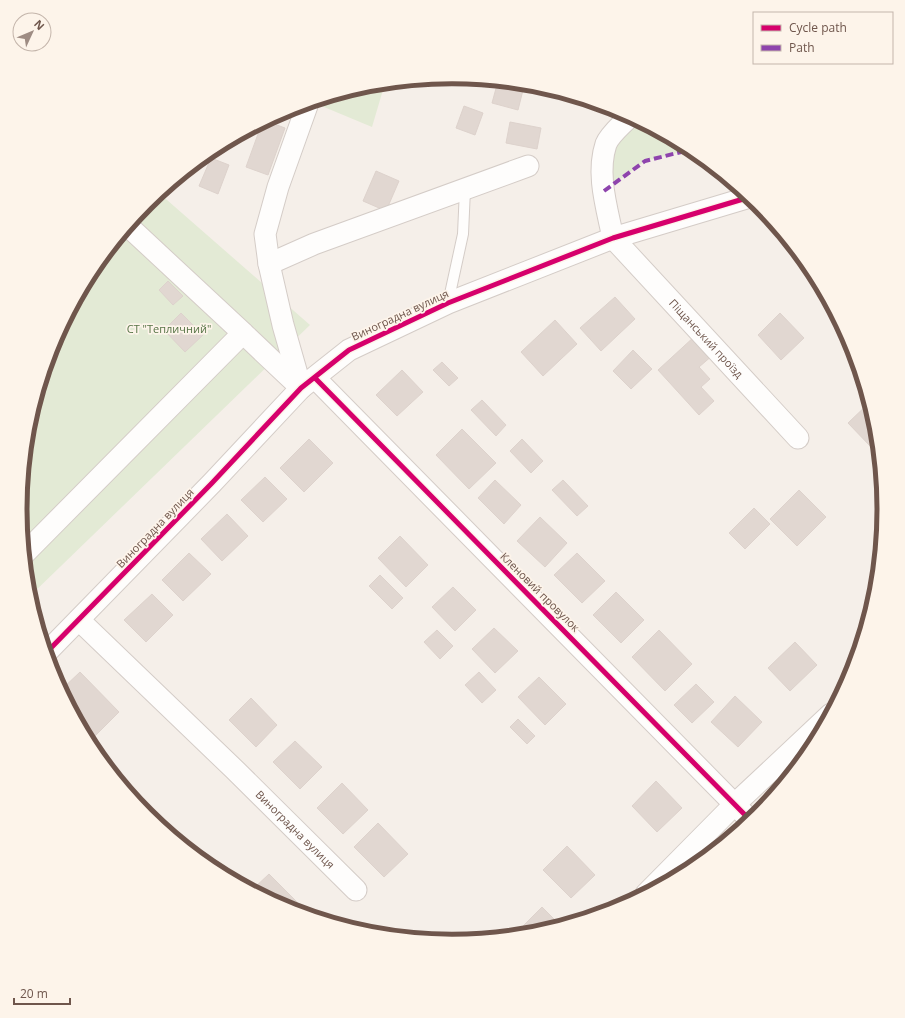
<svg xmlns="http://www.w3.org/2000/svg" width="905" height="1018" font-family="'Open Sans',sans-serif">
<rect width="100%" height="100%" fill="#f5efe9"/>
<!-- green -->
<path fill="#e3ead5" d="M 385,83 L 372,127 L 312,102 L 368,85 Z
M 630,116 L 693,149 L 645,161 L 604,191 L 607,143 Z
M 159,193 L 310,325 L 29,597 L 20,509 L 28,424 L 53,343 L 93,269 L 147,203 Z"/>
<!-- building -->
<path fill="#e1d7d1" stroke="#ddd2cc" d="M 498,81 L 524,86 L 518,110 L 492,103 Z
M 464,106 L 483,113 L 475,135 L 456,128 Z
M 266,121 L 285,128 L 268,175 L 246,167 L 262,123 Z
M 510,122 L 541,128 L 537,149 L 506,143 Z
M 211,158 L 229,165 L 218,194 L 199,186 Z
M 376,171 L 399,181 L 386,211 L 363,201 Z
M 168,281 L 183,296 L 173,305 L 159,290 Z
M 615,297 L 635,319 L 601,351 L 580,328 Z
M 181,313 L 203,335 L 185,352 L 164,330 Z
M 780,313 L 804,338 L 781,360 L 758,335 Z
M 555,320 L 577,344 L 543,376 L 521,352 Z
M 695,336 L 713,355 L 699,367 L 710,379 L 701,387 L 714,401 L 699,415 L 658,370 Z
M 633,350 L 652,369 L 631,389 L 613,371 Z
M 442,362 L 458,378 L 449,386 L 433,370 Z
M 402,370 L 423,392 L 397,416 L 376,395 Z
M 482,400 L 506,425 L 496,436 L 471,410 Z
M 870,402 L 877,425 L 878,443 L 872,448 L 848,423 Z
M 462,429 L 496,463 L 469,489 L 436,455 Z
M 309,439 L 333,463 L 304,492 L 280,468 Z
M 522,439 L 543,461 L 531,473 L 510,451 Z
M 265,477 L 287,499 L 263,522 L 241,500 Z
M 495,480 L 521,505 L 504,524 L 478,498 Z
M 563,480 L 588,506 L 577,516 L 552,490 Z
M 799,490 L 826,517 L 797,546 L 770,519 Z
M 754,508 L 770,524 L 745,549 L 729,533 Z
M 227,514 L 248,536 L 222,561 L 201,539 Z
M 540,517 L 567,543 L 545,567 L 517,541 Z
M 400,536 L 428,565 L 406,587 L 378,558 Z
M 189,553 L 211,574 L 183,601 L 162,580 Z
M 577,553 L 605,581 L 582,603 L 554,575 Z
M 380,575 L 403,598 L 392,609 L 369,586 Z
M 453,587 L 476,610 L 455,631 L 432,607 Z
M 616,592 L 644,620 L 621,643 L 593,615 Z
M 152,594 L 173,615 L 146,642 L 124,620 Z
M 494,628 L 518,651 L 495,673 L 472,649 Z
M 437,630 L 453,646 L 440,659 L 424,642 Z
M 659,630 L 692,664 L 665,691 L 632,657 Z
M 795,642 L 817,665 L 790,691 L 768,668 Z
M 80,672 L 119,712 L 89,742 L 61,690 Z
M 479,672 L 496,690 L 482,703 L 465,685 Z
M 539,677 L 566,704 L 545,725 L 518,697 Z
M 696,684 L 714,702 L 692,723 L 674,705 Z
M 735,696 L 762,722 L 738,747 L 711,722 Z
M 251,698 L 277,725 L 256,747 L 229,720 Z
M 518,719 L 535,736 L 527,744 L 510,727 Z
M 295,741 L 322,767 L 300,789 L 273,762 Z
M 656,781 L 682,808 L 657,832 L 632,806 Z
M 342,783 L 368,810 L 343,834 L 317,808 Z
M 378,823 L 408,854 L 384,877 L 354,847 Z
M 567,846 L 595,875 L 571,898 L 543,870 Z
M 269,874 L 300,905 L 295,911 L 252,890 Z
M 542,907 L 561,926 L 537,933 L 523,935 L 519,930 Z
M 418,934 L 422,938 L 414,938 Z"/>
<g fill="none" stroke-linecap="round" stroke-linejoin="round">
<!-- service casing -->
<g stroke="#d4ccc7" stroke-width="12">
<path id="service" d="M 448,303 L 463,234 L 465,189"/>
</g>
<!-- minor casing -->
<g stroke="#d4ccc7" stroke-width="23">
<g id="minor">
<path id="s1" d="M 613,238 L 798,438"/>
<path d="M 613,238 C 607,208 596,174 606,144 C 610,134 623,124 630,116"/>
<path d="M 269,264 L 314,244 L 528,166"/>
<path d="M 243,333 L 301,388"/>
<path d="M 315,378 L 751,821"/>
<path d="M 301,388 L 283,325 L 269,264 L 265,234 L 278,187 L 308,103"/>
<path d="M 24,554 L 243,333 L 128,226"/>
<path id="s2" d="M 79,620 L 234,769 L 356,890"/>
<path d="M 46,653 L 212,483 L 301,388 L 349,350 L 448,303 L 613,238 L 750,197"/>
<path d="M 646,894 L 735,804 L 831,714"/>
</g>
</g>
<!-- service -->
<use href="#service" stroke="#fefdfc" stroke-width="10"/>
<!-- minor -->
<use href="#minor" stroke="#fefdfc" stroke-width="21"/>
<!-- quiet -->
<path stroke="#8e44ad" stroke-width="4" stroke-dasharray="8 4" stroke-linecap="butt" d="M 604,191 L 645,161 L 693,149"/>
<!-- cycleway casing -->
<g stroke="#fdf4ea" stroke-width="8">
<path id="cycleway" d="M 315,378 L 751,821
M 46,653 L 212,483 L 301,388 L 349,350 L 448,303 L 613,238 L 750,197"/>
</g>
<!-- cycleway -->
<use href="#cycleway" stroke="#d6006c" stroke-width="5"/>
</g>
<g text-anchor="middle" stroke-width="3.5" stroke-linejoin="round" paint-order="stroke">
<!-- street labels -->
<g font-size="11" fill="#6f564c" stroke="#fdf4ea">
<text transform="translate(400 315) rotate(-25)" y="4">Виноградна вулиця</text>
<text dy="4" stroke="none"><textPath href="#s1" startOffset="137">Піщанський проїзд</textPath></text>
<text transform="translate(155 528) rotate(-46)" y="4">Виноградна вулиця</text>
<text transform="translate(540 592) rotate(45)" y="4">Кленовий провулок</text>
<text dy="4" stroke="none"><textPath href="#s2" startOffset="301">Виноградна вулиця</textPath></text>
</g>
<!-- park labels -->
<g font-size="11" fill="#577446" stroke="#fdf4ea">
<text x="169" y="333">СТ "Тепличний"</text>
</g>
</g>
<!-- crop -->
<path d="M0 0H905V1018H0ZM27 509a425 425 0 1 1 850 0a425 425 0 1 1-850 0Z" fill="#fdf4ea" fill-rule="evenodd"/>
<path fill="none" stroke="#6f564c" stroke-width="5" d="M27 509a425 425 0 1 1 850 0a425 425 0 1 1-850 0Z"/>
<!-- legend -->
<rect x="753" y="12" width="140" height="52" fill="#fdf4ea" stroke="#c4b5ab"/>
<rect x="761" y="25" width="20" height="6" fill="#d6006c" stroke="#c4b5ab"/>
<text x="789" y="32" font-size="12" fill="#6f564c">Cycle path</text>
<rect x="761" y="45" width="20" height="6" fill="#8e44ad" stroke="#c4b5ab"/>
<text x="789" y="52" font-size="12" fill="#6f564c">Path</text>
<!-- north arrow -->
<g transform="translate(32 32) rotate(46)"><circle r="19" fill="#fdf4ea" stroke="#c4b5ab"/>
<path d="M0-3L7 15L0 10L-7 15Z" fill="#9e8c83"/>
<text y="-6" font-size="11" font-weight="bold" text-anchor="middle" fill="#6f564c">N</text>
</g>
<!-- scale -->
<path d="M14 998v6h56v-6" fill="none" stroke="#6f564c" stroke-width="2"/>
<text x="20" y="998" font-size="12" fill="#6f564c" stroke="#fdf4ea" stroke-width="3" paint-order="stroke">20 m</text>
</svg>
